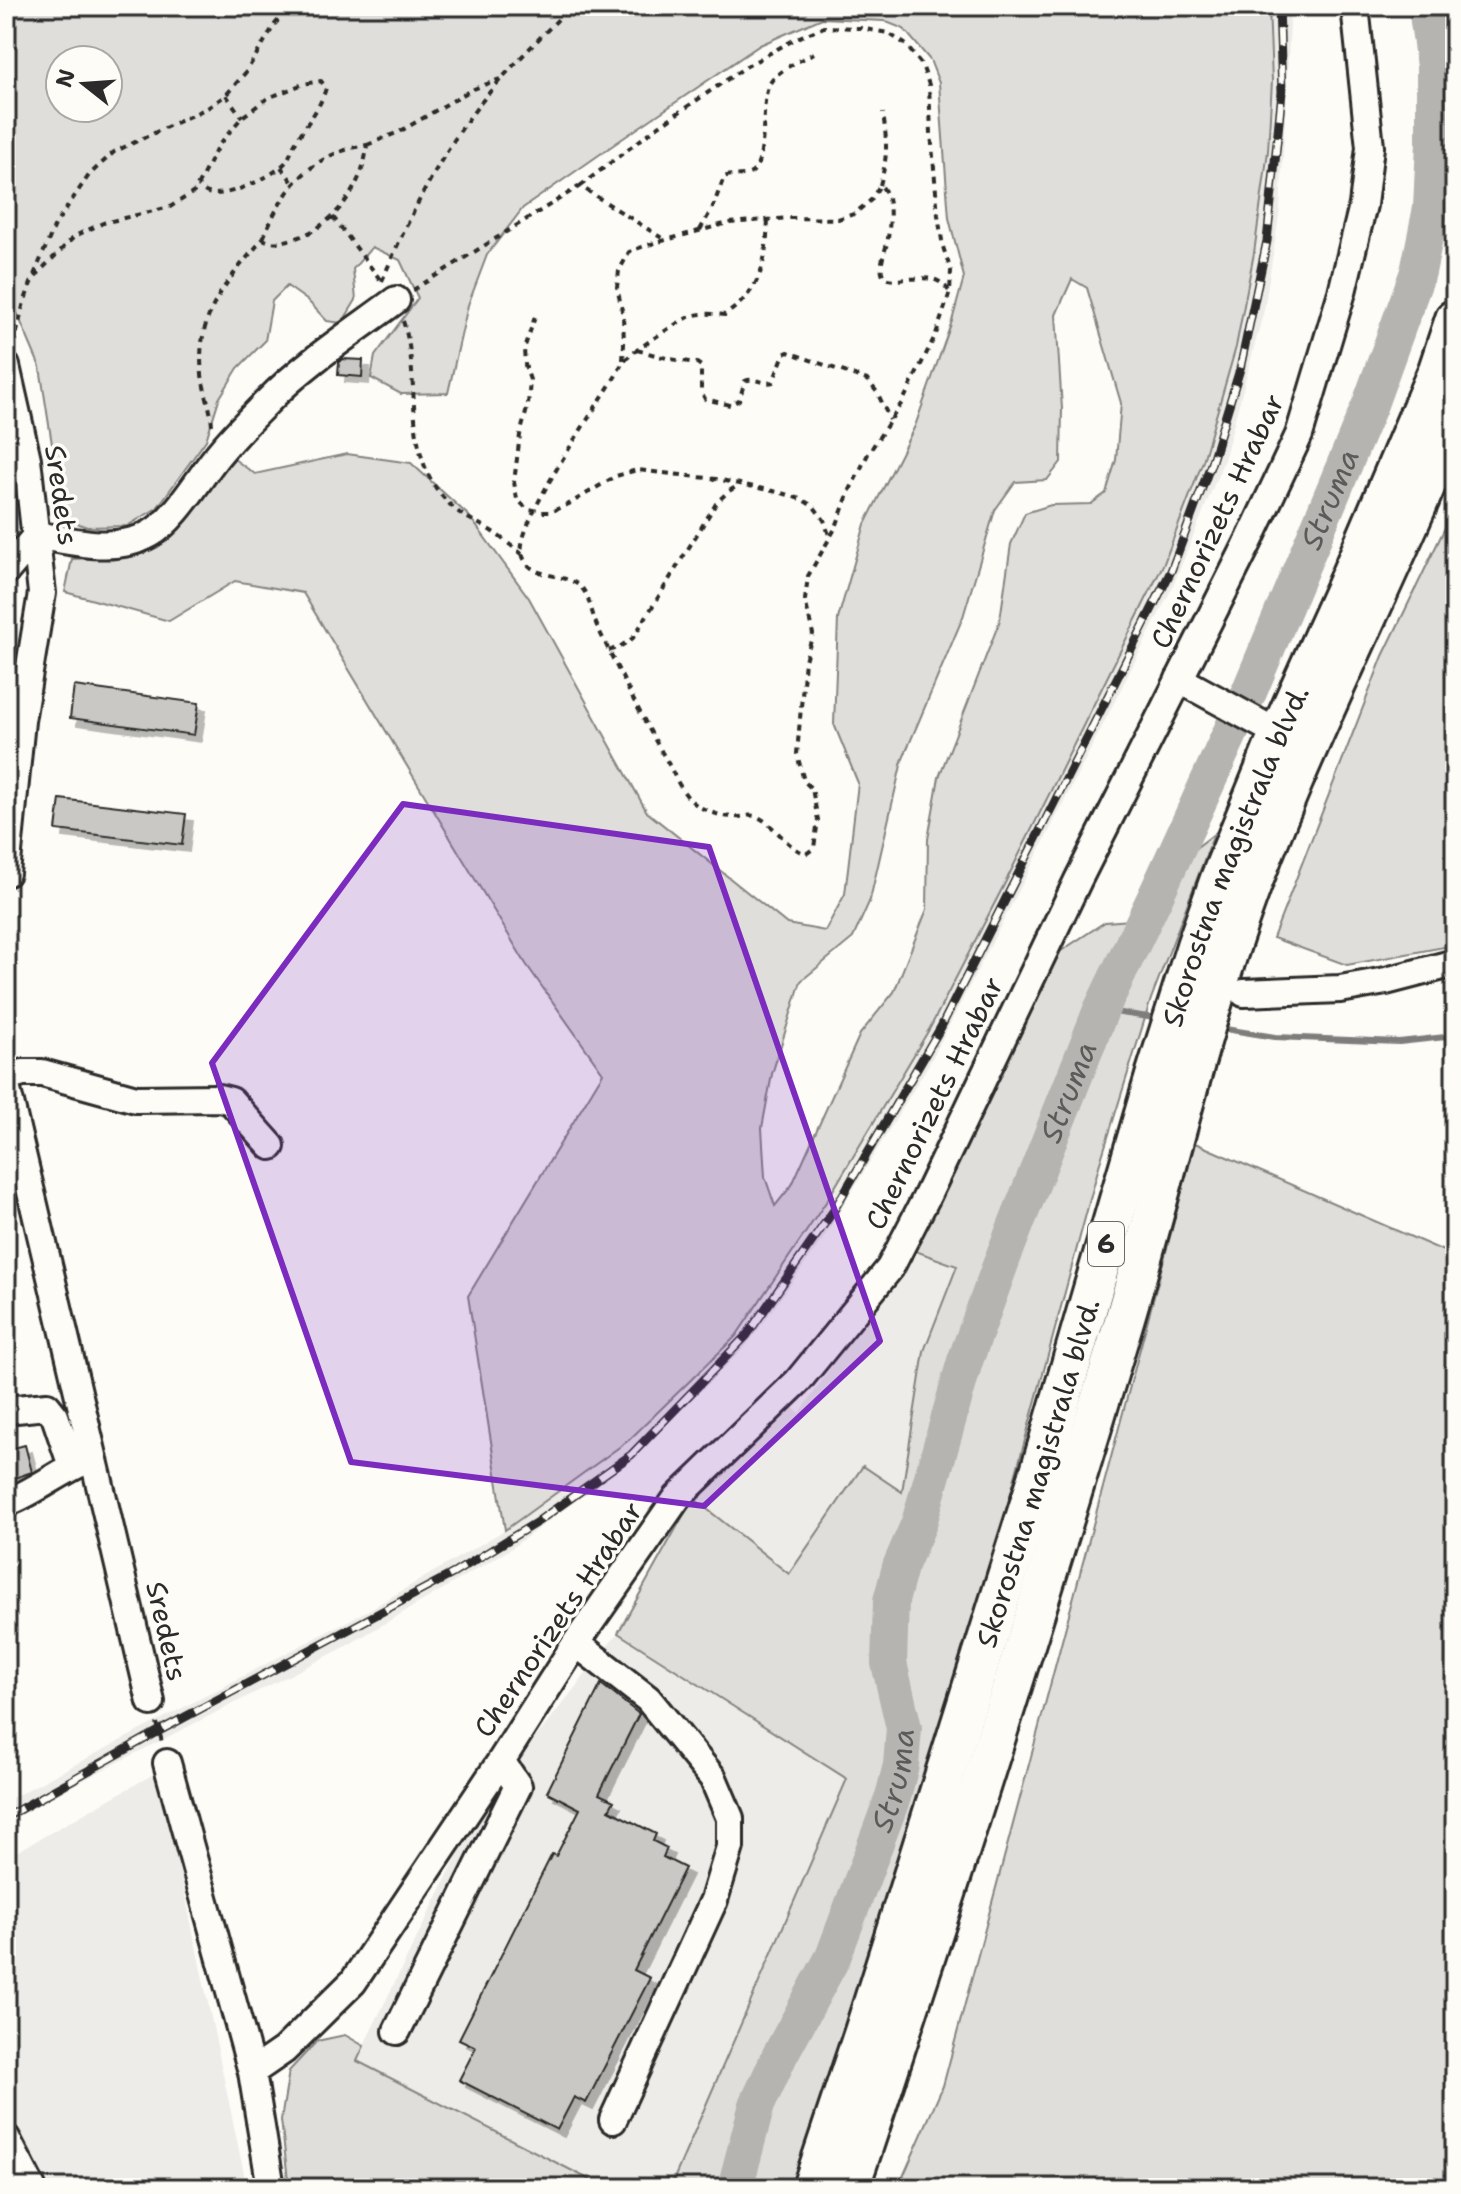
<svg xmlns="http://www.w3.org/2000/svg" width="1461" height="2194" font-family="'Shantell Sans',sans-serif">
<defs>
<filter id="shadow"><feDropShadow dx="7" dy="7" stdDeviation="0" flood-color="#0004"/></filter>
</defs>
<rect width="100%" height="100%" fill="#fdfcf7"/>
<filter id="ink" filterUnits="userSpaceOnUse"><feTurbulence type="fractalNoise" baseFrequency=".0125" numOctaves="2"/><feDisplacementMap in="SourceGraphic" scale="16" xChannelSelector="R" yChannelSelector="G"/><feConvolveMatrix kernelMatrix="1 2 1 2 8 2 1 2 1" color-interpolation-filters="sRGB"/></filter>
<g filter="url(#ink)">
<!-- built -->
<path fill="#edece8" d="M 1269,6 L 1288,6 L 1290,23 L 1280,210 L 1264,310 L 1224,460 L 1173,586 L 1027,875 L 929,1064 L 823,1239 L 747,1345 L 632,1459 L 509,1550 L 343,1648 L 85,1779 L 6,1823 L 6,1801 L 374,1607 L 505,1530 L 629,1440 L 736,1336 L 826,1202 L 930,1028 L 1004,885 L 1164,563 L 1203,461 L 1236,347 L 1254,253 L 1268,152 L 1272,81 Z
M 910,1249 L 957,1266 L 924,1351 L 902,1493 L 863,1467 L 789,1574 L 693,1498 L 788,1404 L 800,1413 Z
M 618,1633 L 847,1779 L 670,2188 L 606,2188 L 356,2061 L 482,1806 Z
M 159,1771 L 247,2188 L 6,2188 L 6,1858 Z"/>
<!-- green -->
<path fill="#dfdeda" stroke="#858482" stroke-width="2" fill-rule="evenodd" d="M 6,6 L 1269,6 L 1272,81 L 1268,151 L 1254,253 L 1236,347 L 1203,461 L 1164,563 L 1004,885 L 930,1028 L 826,1202 L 736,1336 L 629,1440 L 505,1530 L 468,1296 L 603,1073 L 526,964 L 303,593 L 235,581 L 169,621 L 65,592 L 72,559 L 120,557 L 153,549 L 234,459 L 255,474 L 347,454 L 411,463 L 469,516 L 529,598 L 647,812 L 787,924 L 825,931 L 845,894 L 858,783 L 834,724 L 838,619 L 865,524 L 915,426 L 952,321 L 964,277 L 949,218 L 939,83 L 930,60 L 904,29 L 884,21 L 822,18 L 760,45 L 619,141 L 523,208 L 487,255 L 468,305 L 448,393 L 401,394 L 371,378 L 375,356 L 418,298 L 400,260 L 372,247 L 353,269 L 356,300 L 342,323 L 327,321 L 308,301 L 287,286 L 272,301 L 265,341 L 238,368 L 219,399 L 206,440 L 157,508 L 127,526 L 87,527 L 67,519 L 59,489 L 40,367 L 6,287 ZM 60,60 L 108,60 L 108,108 L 60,108 ZM 1072,279 L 1087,288 L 1121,403 L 1116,460 L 1106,493 L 1091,504 L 1051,505 L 1025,513 L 1011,544 L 1000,620 L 939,777 L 928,839 L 927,909 L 894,992 L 860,1034 L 792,1185 L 775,1206 L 765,1177 L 762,1128 L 772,1074 L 801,981 L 853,938 L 870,900 L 902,761 L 963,617 L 995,510 L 1015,482 L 1047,480 L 1061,462 L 1062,409 L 1056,315 Z
M 1455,507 L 1455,945 L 1347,965 L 1273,938 L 1383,656 Z
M 1214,834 L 1151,999 L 1099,1166 L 967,1655 L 797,2188 L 670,2188 L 847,1779 L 618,1633 L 693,1498 L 789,1574 L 863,1466 L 902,1492 L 924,1351 L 957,1266 L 910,1249 L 1055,955 L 1105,922 L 1158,918 L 1188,854 Z
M 1195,1143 L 1455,1256 L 1455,2188 L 898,2188 L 943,2086 Z
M 345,2035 L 364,2046 L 357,2061 L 606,2188 L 289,2188 L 281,2120 L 289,2071 L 317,2041 Z"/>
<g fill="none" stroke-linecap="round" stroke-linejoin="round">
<!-- stream -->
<path stroke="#7e7d7b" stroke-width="6" d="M 1101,1010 L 1155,1018
M 1225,1029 L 1275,1037 L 1399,1042 L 1455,1036"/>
<!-- river -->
<path stroke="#b5b4b1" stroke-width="36" id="s1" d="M 735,2188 L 757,2105 L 780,2055 L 833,1957 L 893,1797 L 901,1765 L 904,1728 L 889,1663 L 891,1601 L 900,1567 L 919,1523 L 965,1361 L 1004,1255 L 1101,1010 L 1157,893 L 1249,692 L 1370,404 L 1418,272 L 1431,208 L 1434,142 L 1434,66 L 1426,6"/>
</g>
<!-- building -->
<path fill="#c9c8c4" stroke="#2b2b2b" stroke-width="2" filter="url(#shadow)" d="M 342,359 L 363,360 L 362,377 L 338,375 L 339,362 Z
M 74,686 L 199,703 L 194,735 L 70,718 Z
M 60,799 L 186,814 L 182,845 L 56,830 Z
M 25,1445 L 32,1472 L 6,1481 L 6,1450 Z
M 601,1684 L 639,1714 L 599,1794 L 614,1801 L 609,1810 L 656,1834 L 653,1841 L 667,1848 L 663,1857 L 685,1868 L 634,1970 L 650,1978 L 586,2103 L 574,2097 L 557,2130 L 459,2080 L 476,2047 L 459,2039 L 552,1854 L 556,1856 L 580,1809 L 547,1792 Z"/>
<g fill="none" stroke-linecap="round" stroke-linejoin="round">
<!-- minor casing -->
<g stroke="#2b2b2b" stroke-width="32">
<path id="minor" d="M 6,366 L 27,459 L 42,593 L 21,721 L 6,873
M 37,535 C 73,542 116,553 150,534 C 176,520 201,474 221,451 C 235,434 251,418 267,402 C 305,363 353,332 396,300
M 6,571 L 37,535
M 1179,679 L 1265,726 L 1280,732
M 1244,993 L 1340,989 L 1386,981 L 1455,963
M 6,1078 L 23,1073 L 42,1073 L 136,1099 L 219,1098 L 231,1101 L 271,1146
M 6,1086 L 151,1702
M 6,1410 L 47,1406 L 55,1416 L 72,1466
M 6,1503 C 35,1492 59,1472 87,1460
M 576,1643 L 648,1699 L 713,1778 L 730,1818 L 730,1847 L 714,1900 L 613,2120
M 167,1763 L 252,2072 L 271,2188
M 397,2031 L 518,1786 L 501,1761
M 252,2072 L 284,2050 L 353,1982 L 501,1761 L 576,1643 L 677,1498 L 798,1381 L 890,1268 L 926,1198 L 1078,880 L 1250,539 L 1299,435 L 1342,292 L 1363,205 L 1370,147 L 1355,6
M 6,2138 L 32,2188"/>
</g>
<!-- highway casing -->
<g stroke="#2b2b2b" stroke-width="44">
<g id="highway">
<path id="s2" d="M 812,2188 L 864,2032 L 1041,1468 L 1156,1073 L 1196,946 L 1220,879 L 1280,732 L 1346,586 L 1438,370 L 1455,319"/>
<path d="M 849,2188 C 876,2111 900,2033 926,1955 C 993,1749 1058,1542 1120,1334 C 1160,1202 1190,1066 1234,935 C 1294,756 1386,590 1455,414"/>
</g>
</g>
<!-- path -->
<path stroke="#2b2b2b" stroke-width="4" stroke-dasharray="6 6" stroke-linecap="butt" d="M 226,95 L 242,117
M 367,145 L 399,132 L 471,90 L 500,79
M 281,167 L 294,184
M 880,185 C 888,156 887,142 883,113
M 580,186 L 656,128 L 747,66 L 797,38 L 824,27 L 860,28 L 888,33 L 905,44 L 922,65 L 929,85 L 931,133 L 938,215 L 943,247 L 951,271 L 950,292 L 936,334 L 903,401 L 868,454 L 849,492 L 836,527 L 808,576 L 805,600 L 813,634 L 805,660 L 797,754 L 804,781 L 812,789 L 818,820 L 814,848 L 806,854 C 786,847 776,826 758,817 C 749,813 743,818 734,817 C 722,817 704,811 694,803 C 682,794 675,776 668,763 C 642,718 620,674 598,628 C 592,616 590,598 582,588 C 566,571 528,581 522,553 C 515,524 597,406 615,377 C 618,372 620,366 624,361 C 633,351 676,323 689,317 C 701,312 713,314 725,315 C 763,289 766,262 768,219
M 333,217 L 382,282
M 700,230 L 713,207 L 724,177 C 732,173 740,177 749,174 C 769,167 759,106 769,85 C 776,70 800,61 814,53
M 34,275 L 55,225 L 89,175 L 114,152 L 209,107 L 226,95 L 246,72 L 275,24 L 291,6
M 382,281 C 408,219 438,158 479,105 C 507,70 540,38 571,6
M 413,290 L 580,186 L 665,240
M 535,317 L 524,349 L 525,365 L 530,380 L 528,405 L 520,435 L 514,482 L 517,499 L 526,508 L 541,512 L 550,512 L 569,504 L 616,476 L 637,470 L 716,479 L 782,493 L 803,500 L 814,507 L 824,520 L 830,538
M 403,321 C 424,384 397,461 456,510 C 465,518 477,522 488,529 C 500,536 511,546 522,554
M 14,345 L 23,306 L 31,283 L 41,270 L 75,236 L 103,223 L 170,207 L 194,192 L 218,146 L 242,117 L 268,98 L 303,84 L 321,81 L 326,88 C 320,109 306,124 295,143 C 291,150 290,159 283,165 C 271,177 226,199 208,193 C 204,192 201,188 198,186
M 637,350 L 670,359 L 697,363 L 701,366 L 701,391 L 705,399 L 730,405 L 739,400 L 745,381 C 755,377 764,385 773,382 L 784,354 L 788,352 L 867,380 L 877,392 L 890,420
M 623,360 L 624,344 L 623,315 L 617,287 L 619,271 L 629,252 L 644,246 L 728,223 L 790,218 L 838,219 L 854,214 L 871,200 L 880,185 C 893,196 890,222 888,238 C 887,248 878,265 883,275 C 888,287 927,271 941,283 C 945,285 947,289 950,292
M 212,425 C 211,410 206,397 203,382 C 193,318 223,285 263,239 C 275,245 281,242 293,239 C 333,228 364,186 367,145 C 311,153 282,190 263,239
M 609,651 L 621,646 L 633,638 L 717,502 L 729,491 L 741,484
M 157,1723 L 162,1742"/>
<!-- minor -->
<use href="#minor" stroke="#fdfcf7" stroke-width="26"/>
<!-- highway -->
<use href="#highway" stroke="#fdfcf7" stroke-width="38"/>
<!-- rail casing -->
<g stroke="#2b2b2b" stroke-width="9">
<path id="rail" d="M 6,1817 L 159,1731 L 454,1573 L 537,1522 L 631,1455 L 747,1335 L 834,1210 L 941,1027 L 1171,571 L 1211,464 L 1240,369 L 1267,241 L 1282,92 L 1279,6"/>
</g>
<!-- rail -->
<use href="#rail" stroke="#fdfcf7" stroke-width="6" stroke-dasharray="18" stroke-linecap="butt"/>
</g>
</g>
<!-- marked area -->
<path fill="#7b2cbf" fill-opacity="0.2" stroke="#7b2cbf" stroke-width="6" stroke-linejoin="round" d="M 403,804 L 709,847 L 880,1341 L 704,1506 L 351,1462 L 212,1063 Z"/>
<g text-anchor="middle" stroke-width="7" stroke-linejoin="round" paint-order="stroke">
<!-- shield labels -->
<rect fill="#fdfcf7" stroke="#6a6a68" stroke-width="2" x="1088" y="1222" width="36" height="44" rx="6"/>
<g font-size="26" font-weight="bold" fill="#2b2b2b">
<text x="1106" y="1253">6</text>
</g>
<!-- street labels -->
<g font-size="28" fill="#2b2b2b" stroke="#fdfcf7">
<text transform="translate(62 495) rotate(82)" y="10">Sredets</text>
<text transform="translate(1217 521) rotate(-65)" y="10">Chernorizets Hrabar</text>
<text dy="10" stroke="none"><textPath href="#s2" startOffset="1398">Skorostna magistrala blvd.</textPath></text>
<text transform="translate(934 1103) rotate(-64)" y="10">Chernorizets Hrabar</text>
<text dy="10" stroke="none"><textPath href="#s2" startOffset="750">Skorostna magistrala blvd.</textPath></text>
<text transform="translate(558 1619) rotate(-56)" y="10">Chernorizets Hrabar</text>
<text transform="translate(167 1631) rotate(77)" y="10">Sredets</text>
</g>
<!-- water labels -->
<g font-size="30" font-style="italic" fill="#5b5b5a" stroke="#fdfcf7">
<text dy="10" stroke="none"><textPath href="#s1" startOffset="1810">Struma</textPath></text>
<text dy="10" stroke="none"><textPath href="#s1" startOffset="1162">Struma</textPath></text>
<text dy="10" stroke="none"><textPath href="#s1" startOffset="440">Struma</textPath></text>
</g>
</g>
<!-- margin -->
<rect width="1461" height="2194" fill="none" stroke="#fdfcf7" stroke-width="32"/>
<rect x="16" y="16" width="1429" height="2162" fill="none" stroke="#2b2b2b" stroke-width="3" filter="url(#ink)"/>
<!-- north arrow -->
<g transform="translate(84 84) rotate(287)"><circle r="38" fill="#fdfcf7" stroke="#a9a8a5" stroke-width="2"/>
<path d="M0-6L14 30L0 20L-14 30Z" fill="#2b2b2b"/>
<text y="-12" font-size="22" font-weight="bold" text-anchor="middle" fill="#2b2b2b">N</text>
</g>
</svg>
